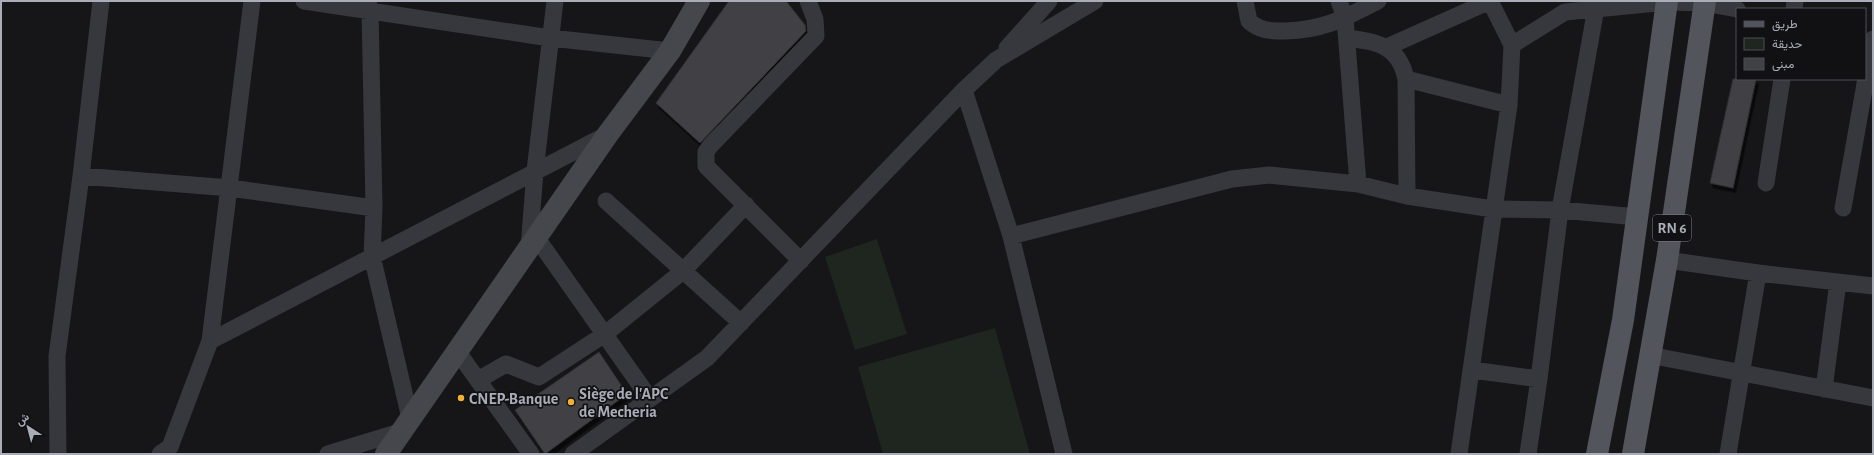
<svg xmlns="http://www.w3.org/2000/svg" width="1874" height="455" font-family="'Alegreya Sans',Vazirmatn,sans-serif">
<defs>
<filter id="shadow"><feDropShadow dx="2.5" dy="4.5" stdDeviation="0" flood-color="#0009"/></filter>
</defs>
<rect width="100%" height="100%" fill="#161618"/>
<!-- green -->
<path fill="#1e261f" d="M 877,239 L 907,334 L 855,350 L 825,257 Z
M 995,328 L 1030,454 L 883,454 L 858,367 Z"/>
<!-- building -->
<path fill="#404145" stroke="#303034" filter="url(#shadow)" d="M 729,1 L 786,1 L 805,25 L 806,31 L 700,143 L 656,103 Z
M 1733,79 L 1756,79 L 1733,188 L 1710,183 Z
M 599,352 L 627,394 L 545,454 L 515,410 Z"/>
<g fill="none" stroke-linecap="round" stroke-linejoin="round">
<!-- street -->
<path stroke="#37383d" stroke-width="17" d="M 304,1 L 550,38 L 670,51
M 368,1 L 370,10 L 374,208 L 372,256 L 410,418
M 1245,1 L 1249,21 C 1260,31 1270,31 1285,31 C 1324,30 1345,18 1378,1
M 1339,1 L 1345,18 L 1358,184
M 1794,9 L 1795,1
M 1347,38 C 1377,42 1399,45 1406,79 L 1407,196
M 1512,45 L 1565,12 L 1667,2 L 1704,3 L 1737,9
M 1387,47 L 1490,1
M 1007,48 L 1049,1
M 1406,79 L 1509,105
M 964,90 L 1011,236 L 1064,454
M 81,176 L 230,188 L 374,208
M 1766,183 L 1782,79
M 606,201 L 741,323
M 1843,208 L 1873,39
M 1011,236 L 1232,179 L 1269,175 L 1358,184 L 1407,196 L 1493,209 L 1560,210 L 1638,217
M 536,237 L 650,399
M 529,248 L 535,171 L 555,1
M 1667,260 L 1758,273 L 1873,286
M 801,261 L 706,166 L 706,152 L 710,146 L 816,36 L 815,19 L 808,1
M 210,341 L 252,1
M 457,351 L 531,454
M 1649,355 L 1873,398
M 1472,370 L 1539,379
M 478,380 L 506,364 L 539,377 L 605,334 L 683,271 L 746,205
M 1824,389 L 1838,282
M 58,454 L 57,356 L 81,176 L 101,1
M 160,454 L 170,447 L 210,341 L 608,134
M 328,454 L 400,432
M 573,454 L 707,358 L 964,90 L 996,60 L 1095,1
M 1459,454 L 1509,105 L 1512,45 L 1490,1
M 1528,454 L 1539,379 L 1560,210 L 1596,8
M 1728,454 L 1758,273"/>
<!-- secondary -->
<path stroke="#45474d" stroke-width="22" d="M 386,454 L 608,134 L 670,51 L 699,1"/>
<!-- primary -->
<path stroke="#53555c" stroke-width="22" d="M 1597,454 L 1623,320 L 1667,1
M 1633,454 L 1667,260 L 1705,1"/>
</g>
<!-- markers -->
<g fill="#f2b134" stroke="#111113" stroke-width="1.5">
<circle cx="461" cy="398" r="4"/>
<circle cx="571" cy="402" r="4"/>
</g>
<g text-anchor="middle" stroke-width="3.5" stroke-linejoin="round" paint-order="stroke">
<!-- shield labels -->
<rect fill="#111113" stroke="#7b7e86" stroke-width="1" x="1653" y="215" width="38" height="26" rx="3"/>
<g font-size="15" font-weight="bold" fill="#a8adb8">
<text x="1672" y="233">RN 6</text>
</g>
<!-- poi labels -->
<g font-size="16" font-weight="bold" fill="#a8adb8" stroke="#111113" text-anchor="start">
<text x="579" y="399">Siège de l'APC<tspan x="579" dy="18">de Mecheria</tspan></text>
<text x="469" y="404">CNEP-Banque</text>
</g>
</g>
<!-- border -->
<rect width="1874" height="455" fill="none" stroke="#a8adb8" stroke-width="4"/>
<!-- legend -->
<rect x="1736" y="8" width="130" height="72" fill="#111113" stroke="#4d4f55"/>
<rect x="1744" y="21" width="20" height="6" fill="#53555c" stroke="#4d4f55"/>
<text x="1772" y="28" font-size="12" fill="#a8adb8">طريق</text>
<rect x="1744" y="38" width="20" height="12" fill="#1e261f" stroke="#4d4f55"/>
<text x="1772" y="48" font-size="12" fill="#a8adb8">حديقة</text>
<rect x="1744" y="58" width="20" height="12" fill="#404145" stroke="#4d4f55"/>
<text x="1772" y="68" font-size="12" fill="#a8adb8">مبنى</text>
<!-- north arrow -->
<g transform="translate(28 427) rotate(324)" stroke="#111113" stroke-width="3" paint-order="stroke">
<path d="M0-3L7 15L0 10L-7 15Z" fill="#a8adb8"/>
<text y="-6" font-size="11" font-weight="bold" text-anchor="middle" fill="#a8adb8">ش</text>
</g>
</svg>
